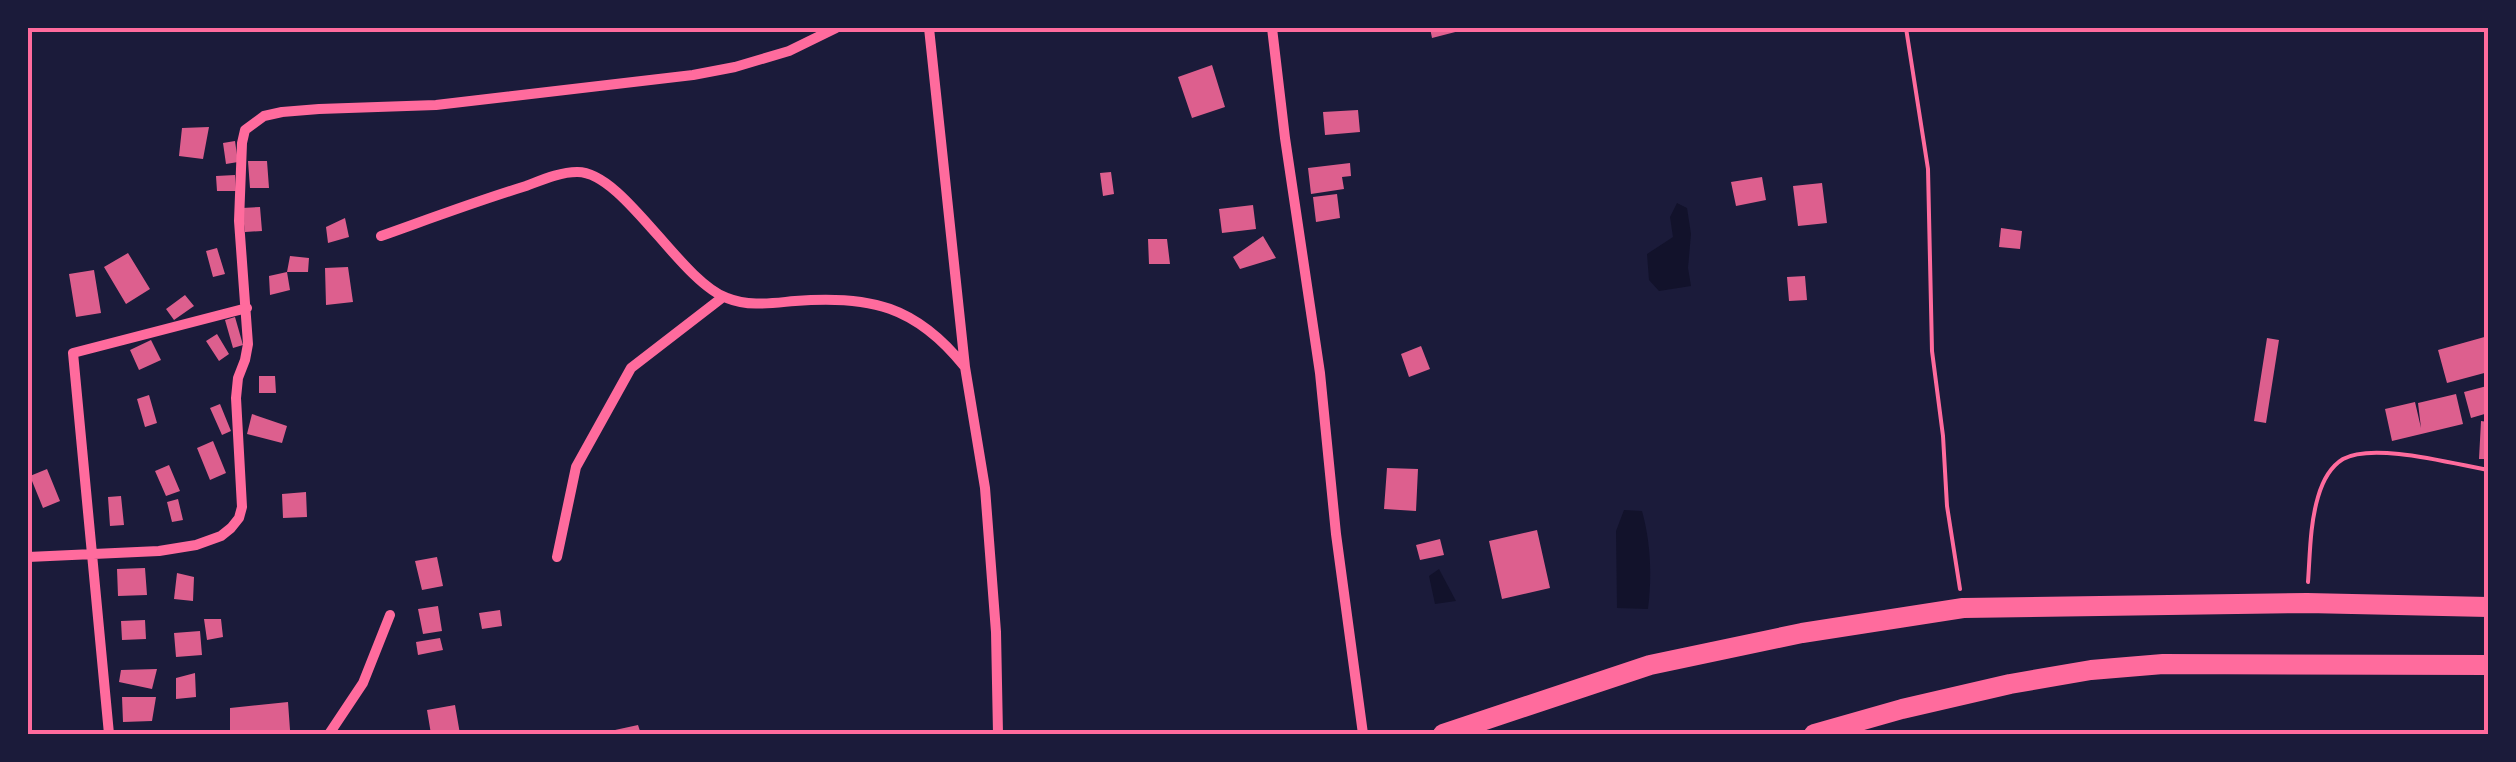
<svg xmlns="http://www.w3.org/2000/svg" width="2516" height="762" font-family="'PT Sans Narrow',sans-serif">
<rect width="100%" height="100%" fill="#1b1b3a"/>
<!-- water -->
<path fill="#12122b" d="M 1677,203 L 1687,208 L 1691,234 L 1688,268 L 1691,286 L 1659,291 L 1649,280 L 1647,254 L 1673,237 L 1670,217 Z
M 1624,510 L 1642,511 C 1651,543 1652,577 1648,609 L 1617,608 L 1616,531 Z
M 1439,569 L 1456,601 L 1435,604 L 1429,576 Z"/>
<!-- building -->
<path fill="#dd5f8e" d="M 1430,28 L 1467,28 L 1467,29 L 1432,38 Z
M 1212,65 L 1225,107 L 1192,118 L 1178,77 Z
M 1358,110 L 1360,132 L 1325,135 L 1323,112 Z
M 209,127 L 203,159 L 179,156 L 182,128 Z
M 235,141 L 238,162 L 226,164 L 223,143 Z
M 248,161 L 267,161 L 269,188 L 250,188 Z
M 1350,163 L 1351,176 L 1342,177 L 1344,189 L 1311,194 L 1308,168 Z
M 1111,172 L 1114,194 L 1103,196 L 1100,173 Z
M 235,175 L 236,191 L 217,191 L 216,176 Z
M 1762,177 L 1766,200 L 1736,206 L 1731,182 Z
M 1822,183 L 1827,223 L 1798,226 L 1793,186 Z
M 1337,194 L 1340,218 L 1316,222 L 1313,197 Z
M 1253,205 L 1256,229 L 1222,233 L 1219,209 Z
M 260,207 L 262,231 L 245,232 L 242,208 Z
M 345,218 L 349,237 L 328,243 L 326,227 Z
M 2001,228 L 2022,231 L 2020,249 L 1999,247 Z
M 1263,236 L 1276,258 L 1240,269 L 1233,257 Z
M 1148,239 L 1167,239 L 1170,264 L 1149,264 Z
M 217,248 L 225,274 L 213,277 L 206,251 Z
M 128,253 L 150,289 L 126,304 L 104,267 Z
M 290,256 L 309,258 L 308,272 L 287,272 L 290,290 L 270,295 L 269,276 L 287,272 Z
M 348,267 L 353,302 L 326,305 L 325,268 Z
M 94,270 L 101,313 L 76,317 L 69,274 Z
M 1805,276 L 1807,300 L 1789,301 L 1787,277 Z
M 185,295 L 194,306 L 174,320 L 166,309 Z
M 235,317 L 243,345 L 233,348 L 225,320 Z
M 217,334 L 229,354 L 219,361 L 206,341 Z
M 2488,336 L 2488,372 L 2447,383 L 2438,350 Z
M 2267,338 L 2279,340 L 2266,423 L 2254,421 Z
M 151,340 L 161,360 L 139,370 L 130,350 Z
M 1421,346 L 1430,369 L 1409,377 L 1401,354 Z
M 259,376 L 275,376 L 276,393 L 259,393 Z
M 2487,386 L 2488,413 L 2471,418 L 2464,392 Z
M 2456,394 L 2463,424 L 2392,441 L 2385,409 L 2415,402 L 2421,428 L 2418,403 Z
M 149,395 L 157,423 L 145,427 L 137,399 Z
M 220,404 L 231,431 L 222,435 L 210,408 Z
M 252,414 L 287,426 L 282,443 L 247,434 Z
M 2481,421 L 2488,422 L 2488,459 L 2479,459 Z
M 213,441 L 226,473 L 210,480 L 197,448 Z
M 169,465 L 180,491 L 166,496 L 155,471 Z
M 1387,468 L 1418,469 L 1416,511 L 1384,509 Z
M 47,469 L 60,501 L 43,508 L 30,476 Z
M 306,492 L 307,517 L 283,518 L 282,494 Z
M 121,496 L 124,525 L 110,526 L 108,497 Z
M 178,499 L 183,520 L 172,522 L 167,502 Z
M 1537,530 L 1550,588 L 1502,599 L 1489,541 Z
M 1440,539 L 1444,555 L 1420,560 L 1416,545 Z
M 437,557 L 443,586 L 422,590 L 415,561 Z
M 145,568 L 147,595 L 118,596 L 117,569 Z
M 177,573 L 194,577 L 193,601 L 174,599 Z
M 438,606 L 442,631 L 423,634 L 418,609 Z
M 500,610 L 502,626 L 482,629 L 479,613 Z
M 204,619 L 221,619 L 223,637 L 207,640 Z
M 145,620 L 146,639 L 122,640 L 121,621 Z
M 200,631 L 202,655 L 176,657 L 174,633 Z
M 440,638 L 443,650 L 418,655 L 416,642 Z
M 157,669 L 152,689 L 119,682 L 121,670 Z
M 195,673 L 196,697 L 176,699 L 176,678 Z
M 122,697 L 156,697 L 152,721 L 123,722 Z
M 288,702 L 290,730 L 230,734 L 230,708 Z
M 455,705 L 460,734 L 431,734 L 427,710 Z
M 638,725 L 641,734 L 616,734 L 615,730 Z"/>
<g fill="none" stroke-linecap="round" stroke-linejoin="round">
<!-- path -->
<path stroke="#ff6b9d" stroke-width="4" d="M 1906,28 L 1928,169 L 1932,351 L 1943,436 L 1947,506 L 1960,589
M 2308,582 C 2310,554 2310,524 2318,497 C 2322,483 2330,467 2343,459 C 2373,442 2454,464 2488,470"/>
<!-- minor -->
<path stroke="#ff6b9d" stroke-width="10" d="M 929,28 L 965,367 L 985,488 L 996,632 L 998,734
M 1272,28 L 1285,138 L 1320,373 L 1336,534 L 1363,734
M 381,236 C 429,219 477,201 526,186 C 542,180 560,172 577,172 C 623,171 680,281 727,298 C 749,307 772,303 795,301 C 870,295 916,306 964,366
M 28,557 L 159,551 L 196,545 L 221,536 L 231,528 L 239,518 L 242,507 L 236,398 L 238,378 L 245,360 L 248,344 L 239,221 L 242,143 L 245,130 L 264,116 L 282,112 L 319,109 L 436,105 L 693,75 L 735,67 L 789,51 L 836,28
M 557,557 L 576,467 L 631,368 L 723,297
M 109,734 L 73,353 L 247,308
M 329,734 L 363,683 L 390,615"/>
<!-- trunk -->
<path stroke="#ff6b9d" stroke-width="20" d="M 1443,734 L 1650,665 L 1802,633 L 1963,608 L 2307,603 L 2488,607
M 1814,734 L 1902,709 L 2010,684 L 2091,670 L 2163,664 L 2488,665"/>
</g>
<!-- border -->
<rect width="2516" height="762" fill="none" stroke="#1b1b3a" stroke-width="60"/>
<rect x="30" y="30" width="2456" height="702" fill="none" stroke="#ff6b9d" stroke-width="4"/>
</svg>
